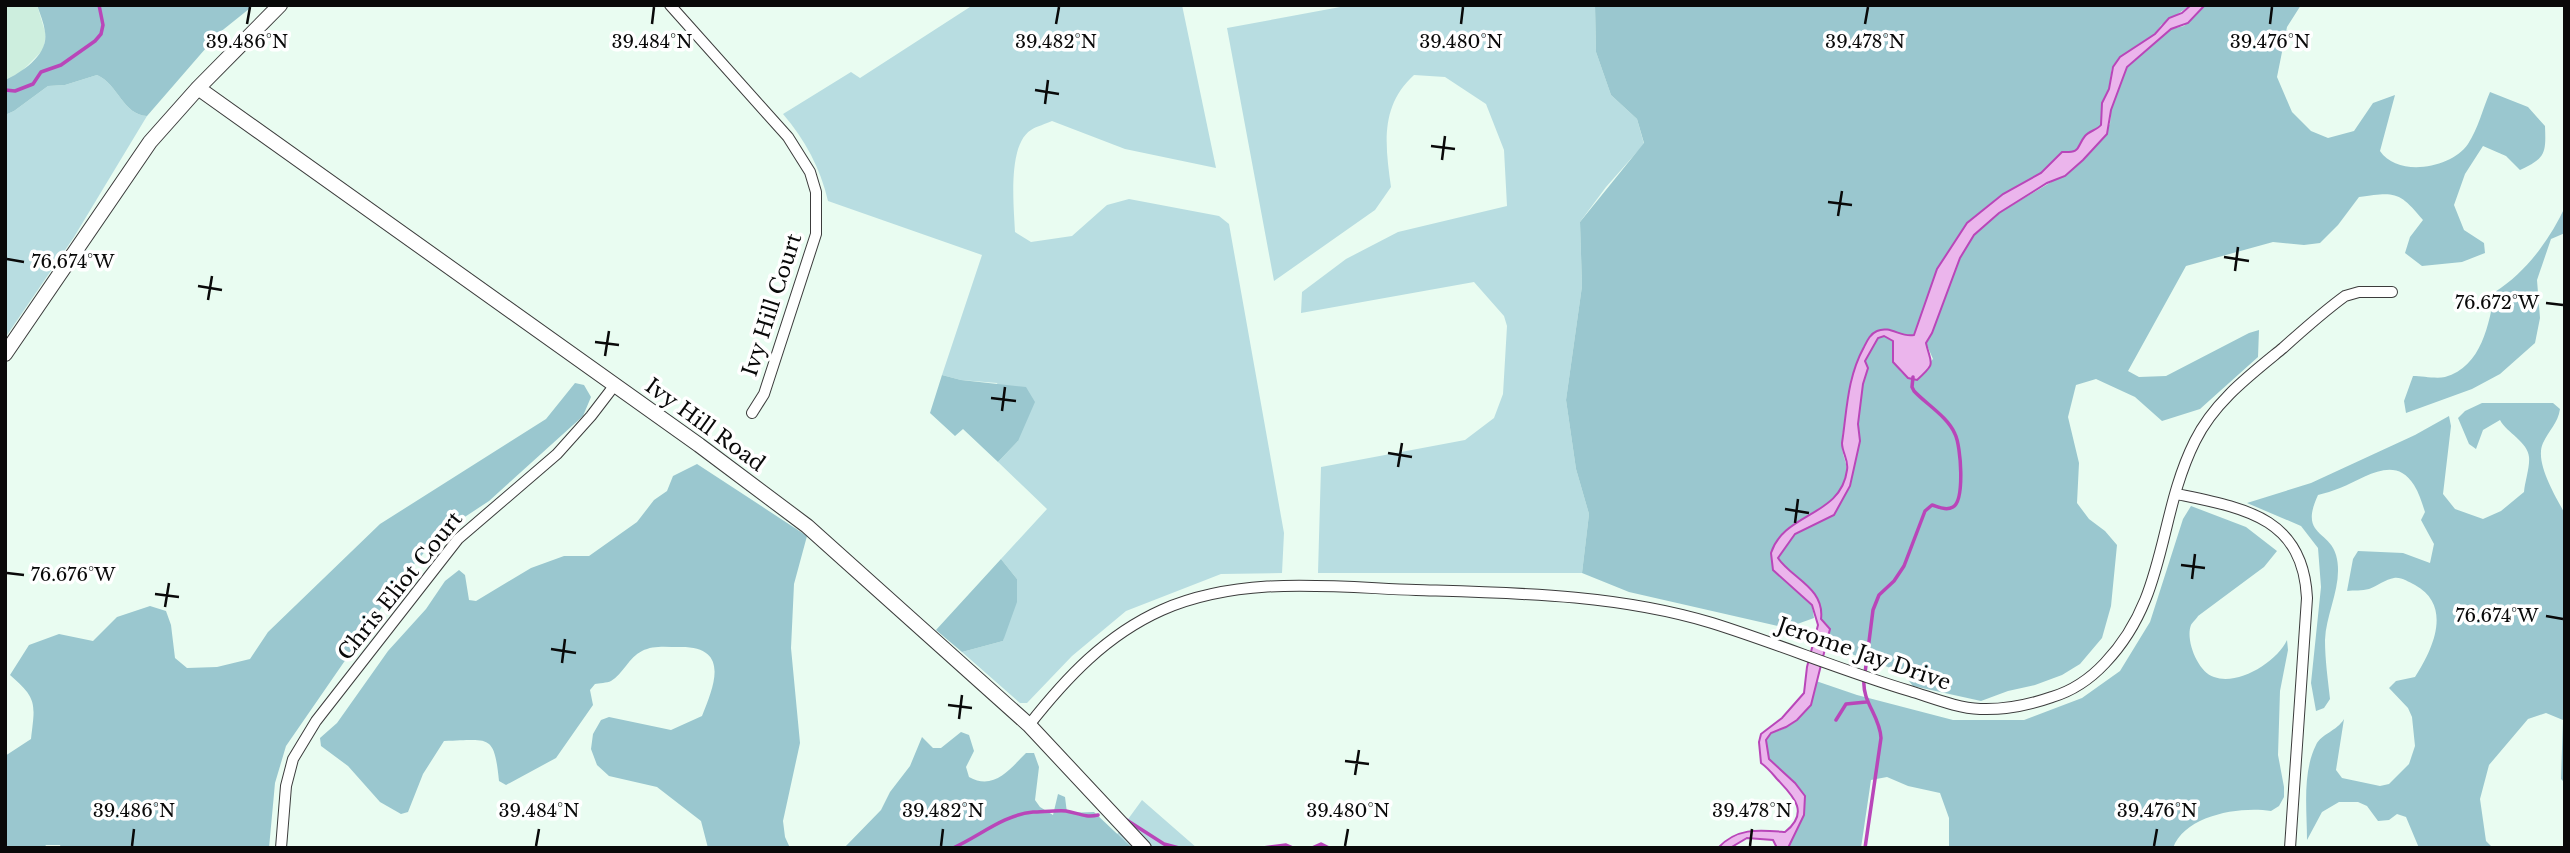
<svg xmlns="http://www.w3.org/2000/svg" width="2570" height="853" font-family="'Libre Baskerville',serif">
<rect width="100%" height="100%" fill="#e9fcf1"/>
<!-- farmland -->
<path fill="#cdeede" d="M 5,5 L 37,5 L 46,35 L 43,50 L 21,72 L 5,80 Z"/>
<!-- green -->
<path fill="#b8dde1" d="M 973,5 L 1182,5 L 1216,168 L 1125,149 L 1052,121 C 1046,124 1037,126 1031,130 C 1007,145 1014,207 1015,232 L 1031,242 L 1072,236 L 1107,205 L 1129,199 L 1219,216 L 1229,224 L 1284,533 L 1282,573 L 1221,574 L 1126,611 L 1072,656 L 1027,703 L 1020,703 L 962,652 L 1003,641 L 1017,579 L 1001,559 L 1047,509 L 998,462 L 1018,441 L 997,383 L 961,380 L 942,375 L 982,255 L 828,201 C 820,167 805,140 783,114 L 851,72 L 860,78 Z
M 1351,5 L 1595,5 L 1596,52 L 1611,95 L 1637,119 L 1644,144 L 1606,187 L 1580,222 L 1582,286 L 1566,400 L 1576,469 L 1589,514 L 1582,573 L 1318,573 L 1321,467 L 1465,440 L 1494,418 L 1503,394 L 1507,326 L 1504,316 L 1474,282 L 1301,313 L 1302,292 L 1346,259 L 1398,232 L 1507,206 L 1504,150 L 1486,104 L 1445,77 L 1414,75 C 1380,106 1385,144 1391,187 L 1375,210 L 1274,281 L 1227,28 Z
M 97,75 C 118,84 123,115 147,116 L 74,237 L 5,338 L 5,115 L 14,111 L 48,86 L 65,85 Z
M 1142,800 L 1197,848 L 1107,848 Z"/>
<!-- forest -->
<path fill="#9ac7cf" d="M 37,5 L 254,5 L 219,33 L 147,116 C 123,115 118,84 97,75 L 65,85 L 48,86 L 14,111 L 5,115 L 5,80 C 23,72 49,54 45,32 C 44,23 40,14 37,5 Z
M 1595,5 L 2191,5 L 2161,25 L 2155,34 L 2120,57 L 2112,67 L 2109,89 L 2102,104 L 2101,125 C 2097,130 2089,132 2085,136 C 2076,147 2081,153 2062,152 L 2041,173 L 2003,195 L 1967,223 L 1937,269 L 1914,335 C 1897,339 1885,321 1870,337 C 1860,371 1844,407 1842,443 C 1841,460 1855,471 1842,490 C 1829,508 1807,517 1789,528 L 1773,570 L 1812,605 L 1814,618 L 1786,628 L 1629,592 L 1582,573 L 1589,514 L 1576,469 L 1566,400 L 1582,286 L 1580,222 L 1644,143 L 1637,119 L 1611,95 L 1596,52 Z
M 2205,5 L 2301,5 L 2287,27 L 2277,77 L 2292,112 L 2311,131 L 2328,138 L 2354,131 L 2373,103 L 2395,95 L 2380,151 C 2398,178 2452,168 2468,144 C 2478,129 2483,108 2490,92 L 2528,107 L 2545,126 C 2546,153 2546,158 2520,170 L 2506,156 L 2483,146 L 2465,174 L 2454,205 L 2464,230 L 2484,243 L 2485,253 L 2462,262 L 2422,266 L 2405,253 L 2410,237 L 2423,220 C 2399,191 2395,192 2359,197 L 2338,225 L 2320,243 L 2304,245 L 2273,242 L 2186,266 L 2128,371 L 2139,377 L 2166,376 L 2249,333 L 2259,330 L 2258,357 L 2200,409 L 2162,421 L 2135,397 L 2096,379 L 2076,385 L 2068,417 L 2079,463 L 2077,503 L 2089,519 L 2105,531 L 2117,545 L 2111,606 L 2102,638 L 2080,664 L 2062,675 L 2035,685 L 2008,691 L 1981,701 L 1913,686 L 1902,672 L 1826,645 L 1830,629 L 1821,619 C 1825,588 1790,578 1778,558 L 1795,534 L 1834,515 L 1850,486 L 1860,441 L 1858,424 L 1863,384 L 1868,368 L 1865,361 L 1878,338 L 1884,336 L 1893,341 L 1892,358 L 1901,372 L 1912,380 L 1933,359 L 1926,343 L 1932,333 L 1960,258 L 1974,235 L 1999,213 L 2053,181 L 2110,124 L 2111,110 L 2127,67 L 2171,29 L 2184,26 Z
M 2565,207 L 2565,233 L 2551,239 L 2537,280 L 2540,318 L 2535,343 L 2500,374 L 2472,389 L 2406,413 L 2404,401 L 2413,376 C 2422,376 2436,379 2445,377 C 2482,367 2489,323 2495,292 C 2526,272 2549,241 2565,207 Z
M 942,375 L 961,380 L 1026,387 L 1035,402 L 1018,441 L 998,462 L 963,429 L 955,436 L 930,413 Z
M 575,383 L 584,385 L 591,397 L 583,416 L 489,501 L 442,532 L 402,578 L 286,746 L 275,783 L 269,848 L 61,848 L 60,845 L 46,845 L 44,848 L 5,848 L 5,756 L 31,739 C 35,704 38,699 10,675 L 29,645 L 59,634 L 93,641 L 117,617 L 150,606 L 166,611 L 171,625 L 175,658 L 187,668 L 217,667 L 250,659 L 268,632 L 380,524 L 546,419 Z
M 2482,403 L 2553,403 L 2560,409 C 2558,423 2549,430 2543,443 C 2534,462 2556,497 2565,514 L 2565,783 L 2561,779 L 2563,720 L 2546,713 L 2528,719 L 2489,765 L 2480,799 L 2486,841 L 2492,847 L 2522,846 L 2528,848 L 2419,848 L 2406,817 L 2397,814 L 2389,820 L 2378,821 L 2367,806 L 2358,802 L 2339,802 L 2322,812 L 2307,840 C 2307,810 2302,773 2316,745 C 2321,734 2337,731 2344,719 L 2336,770 L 2342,778 L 2380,786 L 2389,784 L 2409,764 L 2415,746 L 2412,717 L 2408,708 L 2389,688 L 2396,681 L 2415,677 C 2433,649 2453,606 2415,585 C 2408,582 2402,577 2394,578 C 2386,579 2377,586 2369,589 C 2362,591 2354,590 2347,591 L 2353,559 L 2358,551 L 2403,553 L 2430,563 L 2434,544 L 2421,520 L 2425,512 C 2422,503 2419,493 2414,485 C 2395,454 2365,478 2340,488 C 2333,491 2325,493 2318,495 C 2299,536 2329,530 2336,555 C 2344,583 2326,612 2325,640 C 2325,660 2328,680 2330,699 L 2324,708 L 2316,711 L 2311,683 L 2321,587 L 2318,548 L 2301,526 L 2247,503 L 2311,483 L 2415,435 L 2449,416 L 2451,426 L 2443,494 L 2455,509 L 2483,519 L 2501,511 L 2524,492 C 2525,481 2530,467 2529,457 C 2528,442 2507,433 2500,420 L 2483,430 L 2476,449 L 2469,444 L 2458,418 L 2465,411 Z
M 697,464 L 807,536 L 794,584 L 791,648 L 800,743 L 783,821 L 785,837 L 790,848 L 708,848 L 701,821 L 657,787 L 609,776 L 597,765 L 591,749 L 593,734 L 601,720 L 609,717 L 671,730 L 702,716 C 715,684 730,646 679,647 C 667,647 653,645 642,651 C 629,657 623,674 611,681 C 607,683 599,683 595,684 L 590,690 L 593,705 L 556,758 L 506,785 L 499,781 C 494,733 490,740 444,741 L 423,774 L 408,812 L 401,814 L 380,802 L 348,766 L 321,746 L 320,738 L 337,723 L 388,651 L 426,609 L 445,581 L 459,570 L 465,575 L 469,600 L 476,601 L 531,568 L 564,556 L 589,556 L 637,522 L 654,500 L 667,491 L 673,476 Z
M 2191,506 L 2246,527 L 2277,551 L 2264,567 L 2198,616 C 2197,618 2192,623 2191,625 C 2185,640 2198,672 2214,677 C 2238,686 2277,662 2287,640 L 2288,650 L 2280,691 L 2278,755 L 2284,787 L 2284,797 L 2279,806 L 2271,811 C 2240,806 2185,815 2173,848 L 1949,848 L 1949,818 L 1940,793 L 1908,786 L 1887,777 L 1871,780 L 1861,848 L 1788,848 L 1804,815 L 1805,796 L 1795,783 L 1769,759 L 1766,740 C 1770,731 1777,732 1785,728 C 1804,718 1816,701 1816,681 L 1857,695 L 1953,720 L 2024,720 L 2082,698 L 2120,671 L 2150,622 L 2183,519 Z
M 1001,559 L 1017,579 L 1017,602 L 1003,641 L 962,652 L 936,630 Z
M 961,732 L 969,735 L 974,751 L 966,767 L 969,777 C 994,791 1010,769 1026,753 L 1034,753 L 1039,767 L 1035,800 L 1040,807 L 1053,815 L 1058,794 L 1065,797 L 1067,813 L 1094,812 L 1132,848 L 844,848 L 881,810 L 890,792 L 910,766 L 922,737 L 933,748 L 941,748 Z"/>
<!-- water -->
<path fill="#ebb5ec" stroke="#b946b9" stroke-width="2" d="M 2191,5 L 2205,5 L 2188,23 L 2171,29 L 2127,67 L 2111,110 L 2107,134 L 2083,160 L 2065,176 L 2047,183 L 1999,213 L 1974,235 L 1960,258 L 1932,333 L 1926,343 C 1931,365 1937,362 1917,380 L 1908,378 L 1893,362 L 1893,341 L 1884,336 L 1878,338 L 1865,361 L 1868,368 L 1863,384 L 1858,424 L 1860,441 L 1850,486 L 1834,515 L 1795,534 L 1778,558 C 1791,578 1825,588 1821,619 L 1830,629 L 1811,705 L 1797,720 L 1786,727 L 1771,733 L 1766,740 L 1769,759 L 1795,783 L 1805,796 L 1804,815 L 1788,848 L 1777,848 L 1773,840 L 1747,838 L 1730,848 L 1718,848 C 1737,827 1760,830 1785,832 C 1811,812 1792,795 1777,779 C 1771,772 1768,768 1761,763 L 1759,742 L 1761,734 L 1782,718 L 1804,693 L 1807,667 L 1818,625 L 1812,605 L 1773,570 L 1771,553 C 1784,512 1841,517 1847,470 C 1849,460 1842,453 1842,443 C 1847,410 1847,378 1864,347 C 1867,341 1870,334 1877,331 C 1890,325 1901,338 1914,335 L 1937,269 L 1967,223 L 2003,194 L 2041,173 L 2062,152 C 2082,153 2076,147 2085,136 C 2089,131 2097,130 2101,125 L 2102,103 L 2109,89 L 2113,67 L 2120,57 L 2155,34 L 2169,18 L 2182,13 Z"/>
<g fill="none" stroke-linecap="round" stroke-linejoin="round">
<!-- stream -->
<path stroke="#b946b9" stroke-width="3.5" d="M 5,90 L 15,91 L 33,84 L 41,72 L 61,65 L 95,41 L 101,34 L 103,25 L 99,5
M 1865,673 L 1873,610 L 1879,595 L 1894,581 L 1904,566 L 1925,511 L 1932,505 C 1939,507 1946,511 1953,507 C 1965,500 1961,446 1955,434 C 1948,417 1926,404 1914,391 L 1912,387 L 1913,377
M 1864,680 C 1862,702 1880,716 1881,738 L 1865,848
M 1836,720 L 1846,704 L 1866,702
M 1125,819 L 1164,844 L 1179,848
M 953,848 C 980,836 1003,815 1033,812 C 1040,812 1060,810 1066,811 C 1078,813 1085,818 1098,815
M 1263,848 L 1286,845 L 1293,848
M 1312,848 L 1321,844 L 1329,848"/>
<!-- minor casing -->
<g stroke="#3c3c3c" stroke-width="12">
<path id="minor" d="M 670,5 L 788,137 L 810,172 L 816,192 L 816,234 L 764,394 L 752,413
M 2177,494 C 2244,508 2303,517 2307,598 L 2290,848
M 1029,725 C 1066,678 1106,635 1162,610 C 1242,575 1332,587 1416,590 C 1516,593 1616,594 1712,623 C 1779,644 1843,671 1910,691 C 1933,698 1957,708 1980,709 C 2005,710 2029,705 2052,697 C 2072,691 2091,678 2105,663 C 2168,597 2157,517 2195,441 C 2214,402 2250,375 2283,348 C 2303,330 2323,312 2345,296 L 2359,292 L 2392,292
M 281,848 L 286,786 L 293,759 L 316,721 L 458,539 L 557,454 L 591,416 L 614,386"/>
</g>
<!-- tertiary casing -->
<g stroke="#3c3c3c" stroke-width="16">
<path id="tertiary" d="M 198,88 L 699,445 L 807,526 L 1029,725 L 1144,848
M 5,354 L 150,142 L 198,88 L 280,5"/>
</g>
<!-- minor -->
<use href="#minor" stroke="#fff" stroke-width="10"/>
<!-- tertiary -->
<use href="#tertiary" stroke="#fff" stroke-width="14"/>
</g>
<!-- ticks -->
<path fill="none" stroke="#090909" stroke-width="2.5" d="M 247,24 L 250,7M 652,24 L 654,7M 1056,24 L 1059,7M 1461,24 L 1463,7M 1865,24 L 1868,7M 2270,24 L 2272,7M 1035,90 L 1059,94M 1045,104 L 1048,80M 1431,146 L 1455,149M 1442,160 L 1445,136M 1828,202 L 1852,205M 1838,216 L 1842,191M 2224,257 L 2249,261M 7,259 L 24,262M 2235,271 L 2238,247M 198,286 L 222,290M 208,300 L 212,276M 2546,303 L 2563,305M 595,342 L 619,345M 605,356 L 609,331M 991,398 L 1016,401M 1002,411 L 1005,387M 1388,453 L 1412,457M 1398,467 L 1402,443M 1785,509 L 1809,513M 1795,523 L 1798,499M 2181,565 L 2205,568M 7,573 L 24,575M 2192,579 L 2195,554M 155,594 L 179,597M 165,607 L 169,583M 2546,616 L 2563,619M 551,649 L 576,653M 562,663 L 565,639M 948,705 L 972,708M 959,719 L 962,695M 1345,761 L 1369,764M 1355,775 L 1359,750M 132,846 L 134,829M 536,846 L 539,829M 941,846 L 943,829M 1345,846 L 1348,829M 1750,846 L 1752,829M 2154,846 L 2157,829"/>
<g text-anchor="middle" stroke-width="7" stroke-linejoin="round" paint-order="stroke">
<!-- street labels -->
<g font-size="21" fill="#090909" stroke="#fff">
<text transform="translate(772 305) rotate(-72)" y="7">Ivy Hill Court</text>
<text transform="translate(705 425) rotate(36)" y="7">Ivy Hill Road</text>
<text transform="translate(400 586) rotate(-51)" y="7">Chris Eliot Court</text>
<text transform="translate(1864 654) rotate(19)" y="7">Jerome Jay Drive</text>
</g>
</g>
<g font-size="18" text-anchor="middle" fill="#090909" stroke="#fff" stroke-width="7" stroke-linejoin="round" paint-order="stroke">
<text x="247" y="48">39.486°N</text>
<text x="652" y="48">39.484°N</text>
<text x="1056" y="48">39.482°N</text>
<text x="1461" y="48">39.480°N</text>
<text x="1865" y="48">39.478°N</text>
<text x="2270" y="48">39.476°N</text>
<text x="73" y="268">76.674°W</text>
<text x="2497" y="309">76.672°W</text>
<text x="73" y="581">76.676°W</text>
<text x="2497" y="622">76.674°W</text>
<text x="134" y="817">39.486°N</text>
<text x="539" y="817">39.484°N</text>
<text x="943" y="817">39.482°N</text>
<text x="1348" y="817">39.480°N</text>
<text x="1752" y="817">39.478°N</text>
<text x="2157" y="817">39.476°N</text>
</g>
<!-- border -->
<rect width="2570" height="853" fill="none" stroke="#090909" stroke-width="14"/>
</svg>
